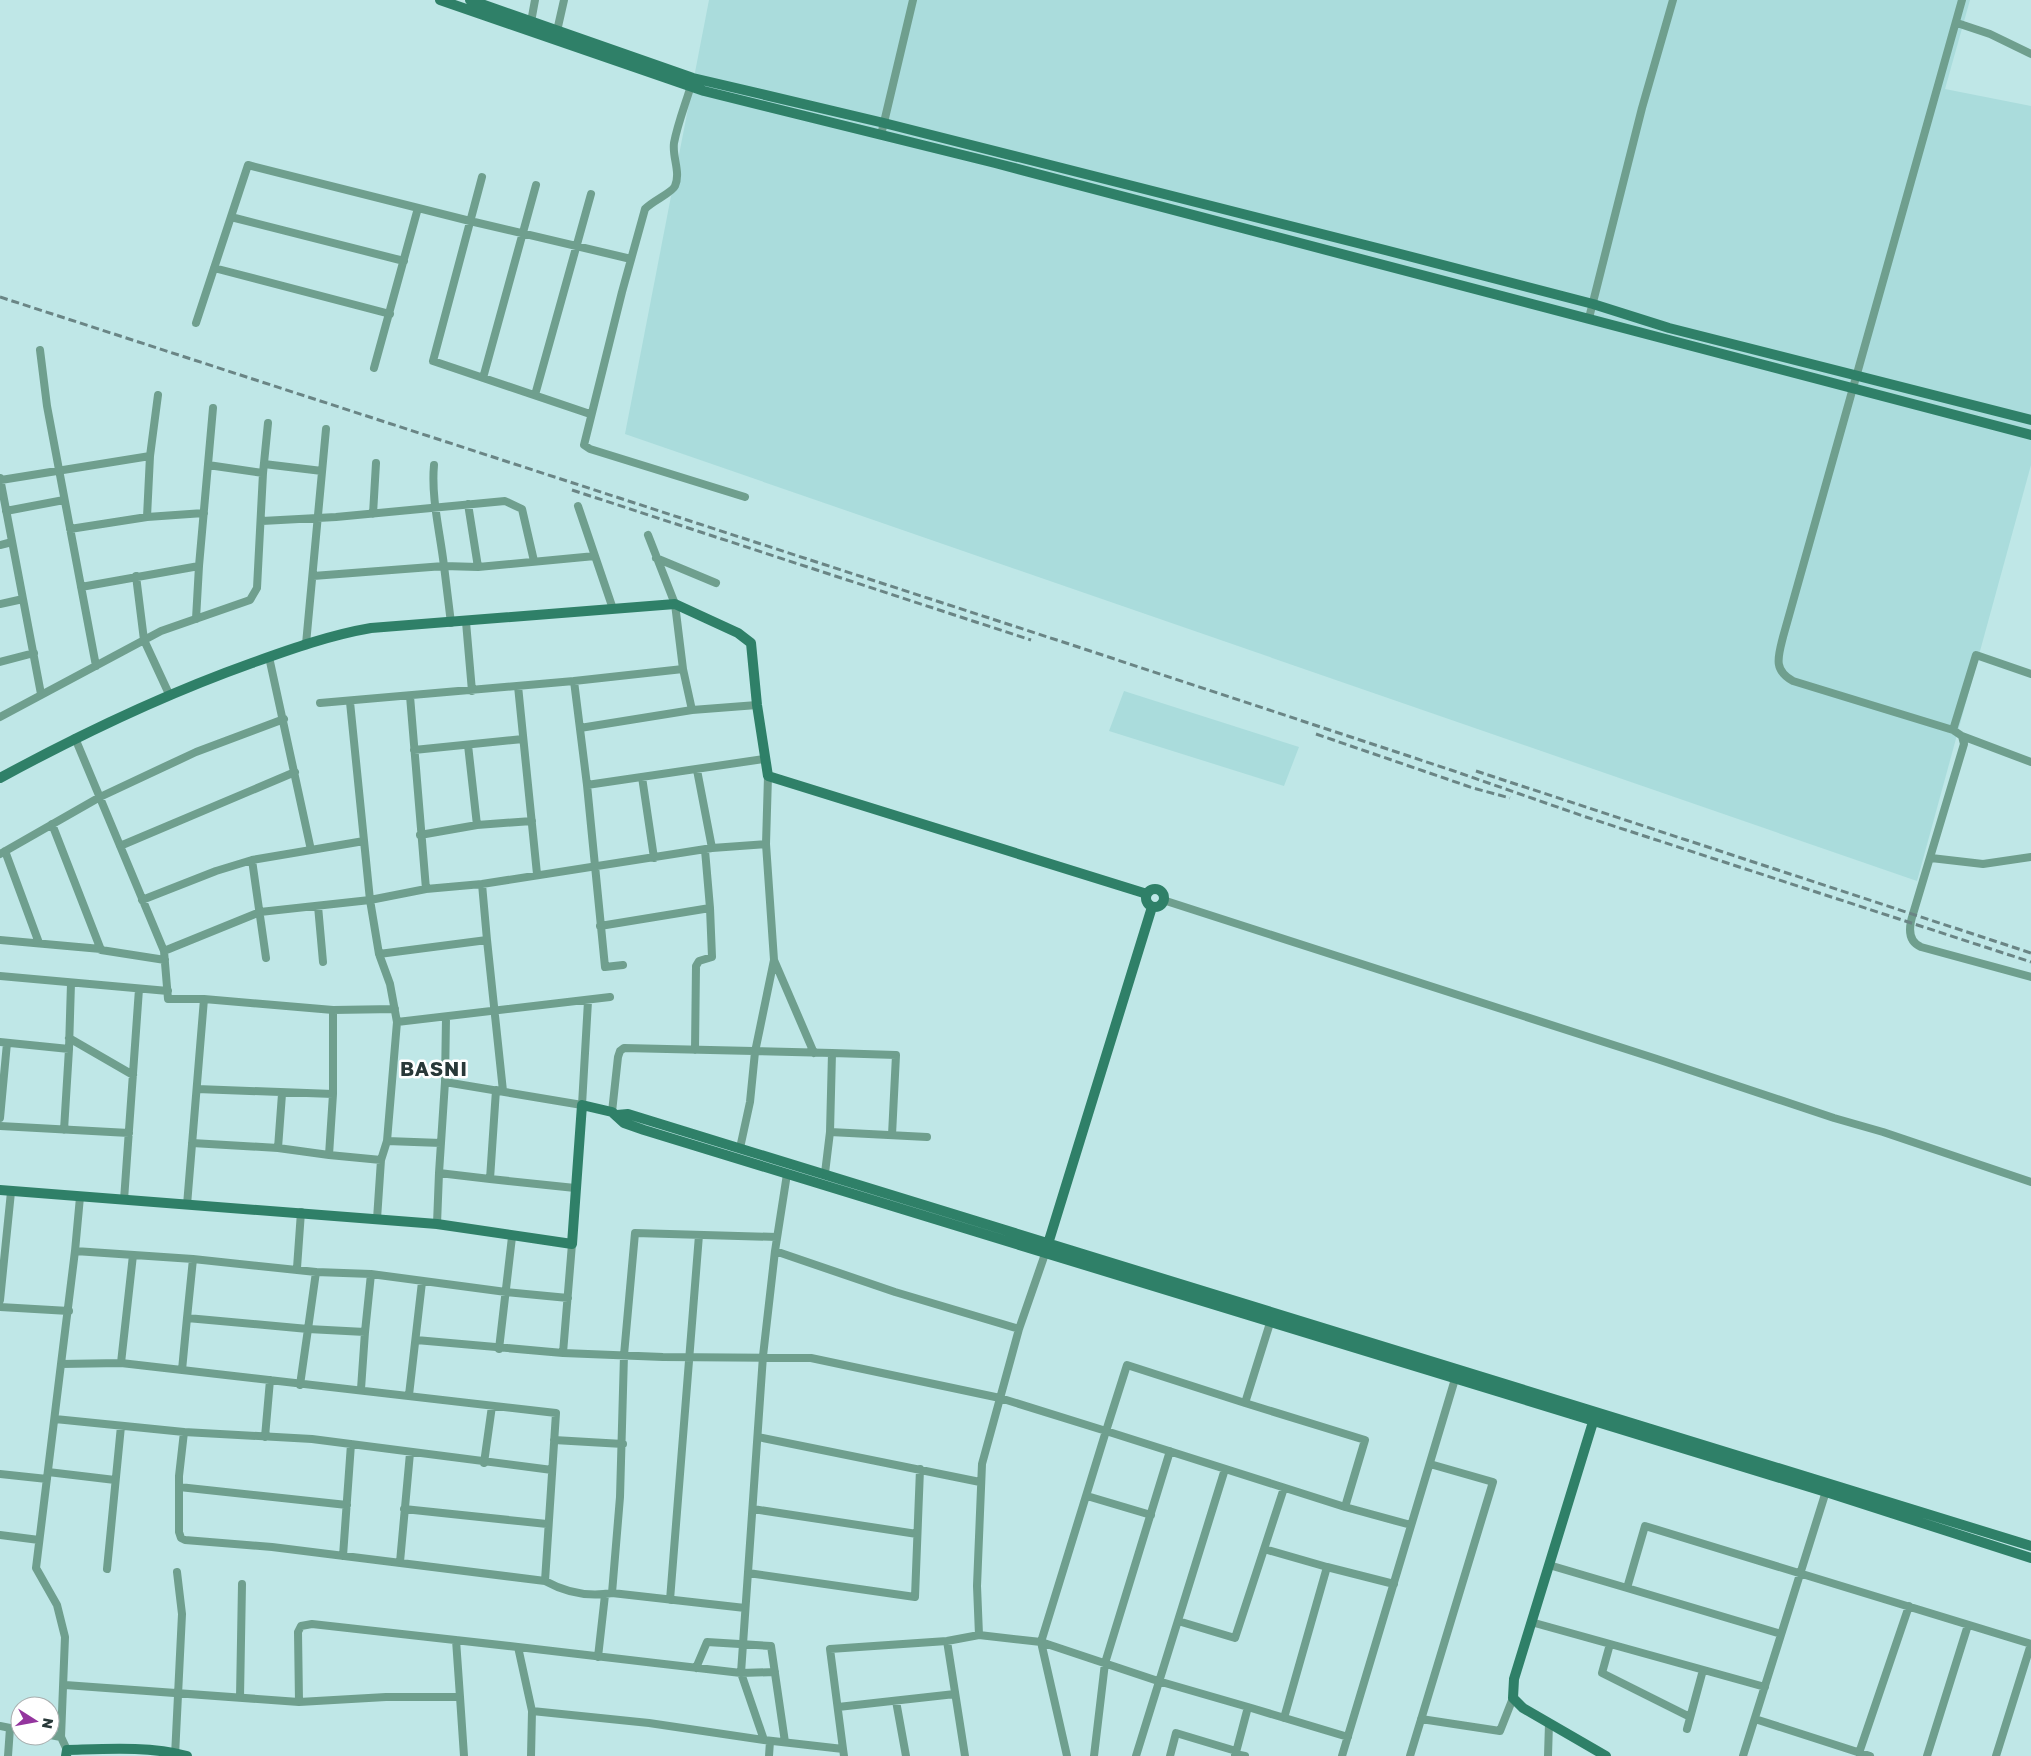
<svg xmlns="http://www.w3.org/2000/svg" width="2031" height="1756" font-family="'Golos Text',sans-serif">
<rect width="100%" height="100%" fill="#bfe7e7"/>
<!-- built -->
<path fill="#aadcdc" d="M 709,0 L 1970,0 L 1945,89 L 2031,106 L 2031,465 L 1917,881 L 625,434 Z
M 1124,691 L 1299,747 L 1284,786 L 1109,731 Z"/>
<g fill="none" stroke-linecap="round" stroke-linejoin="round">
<!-- street -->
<path stroke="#6f9f8e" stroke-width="8" d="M 1962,0 L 1783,637 C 1778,657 1773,670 1793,681 L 1953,730 L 1962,736 L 1964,744 L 1913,914 C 1909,926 1907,941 1921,947 L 2031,977
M 531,22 L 535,0
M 1957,23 L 1990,34 L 2031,54
M 557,31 L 564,0
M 692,82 C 686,103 678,122 674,143 C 672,157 681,172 675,186 C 672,193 652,201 645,209 L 622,292 L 584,445 L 590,449 L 745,497
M 881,135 L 913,0
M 482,177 L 433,361 L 590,414
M 231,217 L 404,261
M 214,268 L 390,314
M 1589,318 L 1642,108 L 1673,0
M 196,323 L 248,165 L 470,221 L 631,259
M 40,350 L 47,406 L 96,666
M 374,368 L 418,208
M 483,378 L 536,185
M 535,395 L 591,194
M 264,464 L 322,471
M 208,465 L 263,473
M 434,465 C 431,498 440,532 444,566 L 478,567 L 595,556 L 613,609
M 0,478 L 23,599
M 1,480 L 150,456 L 158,395
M 468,504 L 478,567
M 578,506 L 595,556
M 6,511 L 64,500
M 373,514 L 376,463
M 147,517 L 204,513
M 262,521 L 336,517 L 505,501 L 522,509 L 534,561
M 70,529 L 147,517 L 150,456
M 648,535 L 675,604 L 683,669 L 574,681 L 587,785 L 764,759
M 0,545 L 12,542
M 656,558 L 716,583
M 199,566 L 213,408
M 136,576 L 144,640 L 169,694
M 313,576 L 444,566 L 451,623
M 81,587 L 199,566 L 196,619
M 0,604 L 23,599 L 41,694
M 466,622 L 472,691
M 306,644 L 326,429
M 269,657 L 311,850 L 364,841
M 0,662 L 34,653
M 683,669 L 692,710
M 518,686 L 537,874
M 410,696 L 426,889
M 320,703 L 574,681
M 0,717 L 161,631 L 250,600 L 257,588 L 263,473 L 268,423
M 580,728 L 692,710 L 757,705
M 1953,730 L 1976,655 L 2031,674
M 1962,736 L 2031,762
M 75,738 L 164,951 L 168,999 L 204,999
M 468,745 L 477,825
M 414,750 L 523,739
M 697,770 L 712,848
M 768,776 L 766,844 L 774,960 L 814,1053
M 642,777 L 654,858
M 587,785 L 605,967 L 623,965
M 52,824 L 101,950 L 165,960
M 420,835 L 477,825 L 532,821
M 120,846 L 295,772
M 705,850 L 710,908
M 5,851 L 39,943
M 0,854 L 100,797 L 196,752 L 284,719
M 1931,858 L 1983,864 L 2031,857
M 252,860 L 266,958
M 142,900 L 216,871 L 252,860 L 311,850
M 1163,900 L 1657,1059 L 1834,1118 L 1883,1132 L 2031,1182
M 318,906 L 323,962
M 600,926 L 710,908 L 712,957 L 699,961 L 696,966 L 695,1050
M 0,940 L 101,949
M 487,940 L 503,1091
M 164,951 L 260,912 L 370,900 L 350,702
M 379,954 L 487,940 L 482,884
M 0,976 L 168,991
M 333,1010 L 395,1009
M 446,1018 L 445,1082 L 582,1105 L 588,1001
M 397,1022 L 610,997
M 69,1038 L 133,1075
M 0,1042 L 69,1049 L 71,983
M 832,1053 L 896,1055 L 892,1135
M 197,1089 L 333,1094
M 496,1090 L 490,1179 L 575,1188
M 612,1112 L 618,1057 L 620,1051 L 624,1048 L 832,1053 L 830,1132 L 825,1173
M 0,1118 L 7,1043
M 0,1126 L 129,1133
M 64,1130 L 69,1049
M 830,1132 L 927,1137
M 387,1141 L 441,1143
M 192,1143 L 278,1148 L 329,1155
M 278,1148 L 282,1094
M 740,1148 L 750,1102 L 755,1052 L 774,960
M 439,1173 L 445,1082
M 787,1174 L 775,1251 L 763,1356 L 741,1673 L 764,1740 L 843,1749 L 844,1756
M 80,1197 L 75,1251 L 193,1259 L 316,1272 L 371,1274 L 506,1292 L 568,1298
M 124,1200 L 139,989
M 187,1205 L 204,999 L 333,1010 L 333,1094 L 329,1155 L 381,1160
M 377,1219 L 381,1160 L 387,1141 L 397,1022 L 390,984 L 379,954 L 370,900 L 426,889 L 482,884 L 712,848 L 766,844
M 437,1224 L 439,1173 L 490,1179
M 572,1244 L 563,1353 L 663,1357 L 811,1358 L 1000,1398 L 1106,1431 L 1127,1365 L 1245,1403
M 775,1251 L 895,1292 L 1019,1329
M 193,1259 L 187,1318 L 308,1329 L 316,1272
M 297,1268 L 301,1212
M 0,1300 L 11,1192
M 0,1307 L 69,1311
M 1270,1323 L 1245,1403 L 1365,1440 L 1345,1507 L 1411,1525
M 416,1340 L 563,1353
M 499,1349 L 512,1237
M 121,1363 L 133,1255
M 61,1364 L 75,1251
M 182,1370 L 187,1318
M 300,1385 L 308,1329 L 365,1332
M 361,1389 L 365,1332 L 371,1274
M 409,1395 L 422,1282
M 55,1419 L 184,1432 L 312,1439 L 552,1470
M 184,1432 L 179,1476 L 179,1532 L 181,1538 L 185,1540 L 272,1547 L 545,1581 C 565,1592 589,1597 612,1593
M 265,1437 L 270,1380
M 758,1437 L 980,1482
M 554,1440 L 623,1444
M 484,1463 L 492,1406
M 48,1472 L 115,1480
M 0,1474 L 47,1479
M 179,1487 L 347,1505
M 1087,1496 L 1151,1515
M 404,1509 L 547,1524
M 753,1509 L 917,1534
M 0,1535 L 39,1540
M 1264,1549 L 1327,1567 L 1284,1718
M 343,1556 L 351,1444
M 400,1562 L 410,1453
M 1549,1565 L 1627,1588 L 1645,1526 L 2031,1644 L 1996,1756
M 1327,1567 L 1394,1584
M 107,1569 L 121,1426
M 748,1573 L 915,1597 L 920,1469
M 1627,1588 L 1781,1634
M 670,1600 L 699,1235
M 745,1608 L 612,1593 L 620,1497 L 624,1355 L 635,1233 L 777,1237
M 1178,1621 L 1235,1638 L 1284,1488
M 1531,1622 L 1765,1687
M 979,1635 L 977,1586 L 982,1464 L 1019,1329 L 1045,1254
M 456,1640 L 460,1697
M 947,1641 L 965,1756
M 1610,1644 L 1602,1673 L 1690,1717
M 598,1657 L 605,1595
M 696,1668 L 707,1642 L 771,1646 L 785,1742
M 65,1685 L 299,1702
M 240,1697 L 242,1584
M 896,1701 L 906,1756
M 838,1707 L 955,1694
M 532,1711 L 649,1723 L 764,1740
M 1421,1719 L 1500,1731 L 1513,1698
M 1755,1719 L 1870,1756
M 0,1726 L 20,1730
M 1687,1729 L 1703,1670
M 50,1735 L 61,1737 L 67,1750
M 61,1737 L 65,1637 L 57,1605 L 36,1568 L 61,1364 L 121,1363 L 556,1413 L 545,1581
M 843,1749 L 830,1649 L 947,1641 L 979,1635 L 1041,1642 L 1158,1681 L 1248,1707
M 1859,1753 L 1909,1606
M 1235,1754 L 1245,1756
M 8,1756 L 10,1728
M 175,1756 L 182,1614 L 177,1572
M 464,1756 L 460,1697 L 386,1697 L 299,1702 L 298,1632 L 301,1626 L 312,1624 L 518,1647
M 531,1756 L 532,1711 L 518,1647 L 741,1673 L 775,1672
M 769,1756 L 770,1741
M 1067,1756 L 1041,1642 L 1106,1431 L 1345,1507
M 1094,1756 L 1105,1663 L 1170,1451
M 1136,1756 L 1225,1469
M 1170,1756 L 1176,1733 L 1236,1751
M 1235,1756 L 1248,1707 L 1348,1737
M 1342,1756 L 1455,1379
M 1410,1756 L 1493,1482 L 1430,1464
M 1548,1756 L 1549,1723
M 1743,1756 L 1827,1488
M 1927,1756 L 1968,1625"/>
<!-- secondary -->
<path stroke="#2f8068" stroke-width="10" d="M 440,0 L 704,91 L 995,163 L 2031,435
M 470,0 L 693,78 L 884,123 L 1385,250 L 1593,304 L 1669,328 L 2031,420
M 0,778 C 83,733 162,695 252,663 C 291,649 330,635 371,628 L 675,604 L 738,633 L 751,643 L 757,705 L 768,776 L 1147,894
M1146 898a9 9 0 1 1 18 0a9 9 0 1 1-18 0Z
M 617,1115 L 628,1114 L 2031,1546
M 0,1190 L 437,1224 L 572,1244 L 582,1105 L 612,1112 L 624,1123 L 644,1130 L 1826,1492 L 2031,1558
M 1047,1247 L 1152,907
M 1593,1422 L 1514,1679 L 1513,1698 L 1523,1708 L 1606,1756
M 66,1756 L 67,1750 C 106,1749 149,1746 187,1756"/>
<!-- rail -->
<path stroke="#6a8585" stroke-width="3" stroke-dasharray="8 4" stroke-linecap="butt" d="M 0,297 L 1063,642 L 1451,770 L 1586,817 L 2031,962
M 572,490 L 1031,640
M 1316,734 L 1473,788 L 1510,798
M 1476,771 L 2031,953"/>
</g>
<g text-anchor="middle" stroke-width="5" stroke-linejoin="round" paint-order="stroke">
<!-- district labels -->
<g font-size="20" font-weight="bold" letter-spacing="1" fill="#283838" stroke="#fff">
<text x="434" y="1076">BASNI</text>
</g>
</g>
<!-- north arrow -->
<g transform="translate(35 1721) rotate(101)"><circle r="24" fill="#ffffff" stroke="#a9afaf"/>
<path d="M0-4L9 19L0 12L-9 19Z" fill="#94359e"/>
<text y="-8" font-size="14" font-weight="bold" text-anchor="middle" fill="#283838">N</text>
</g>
</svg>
